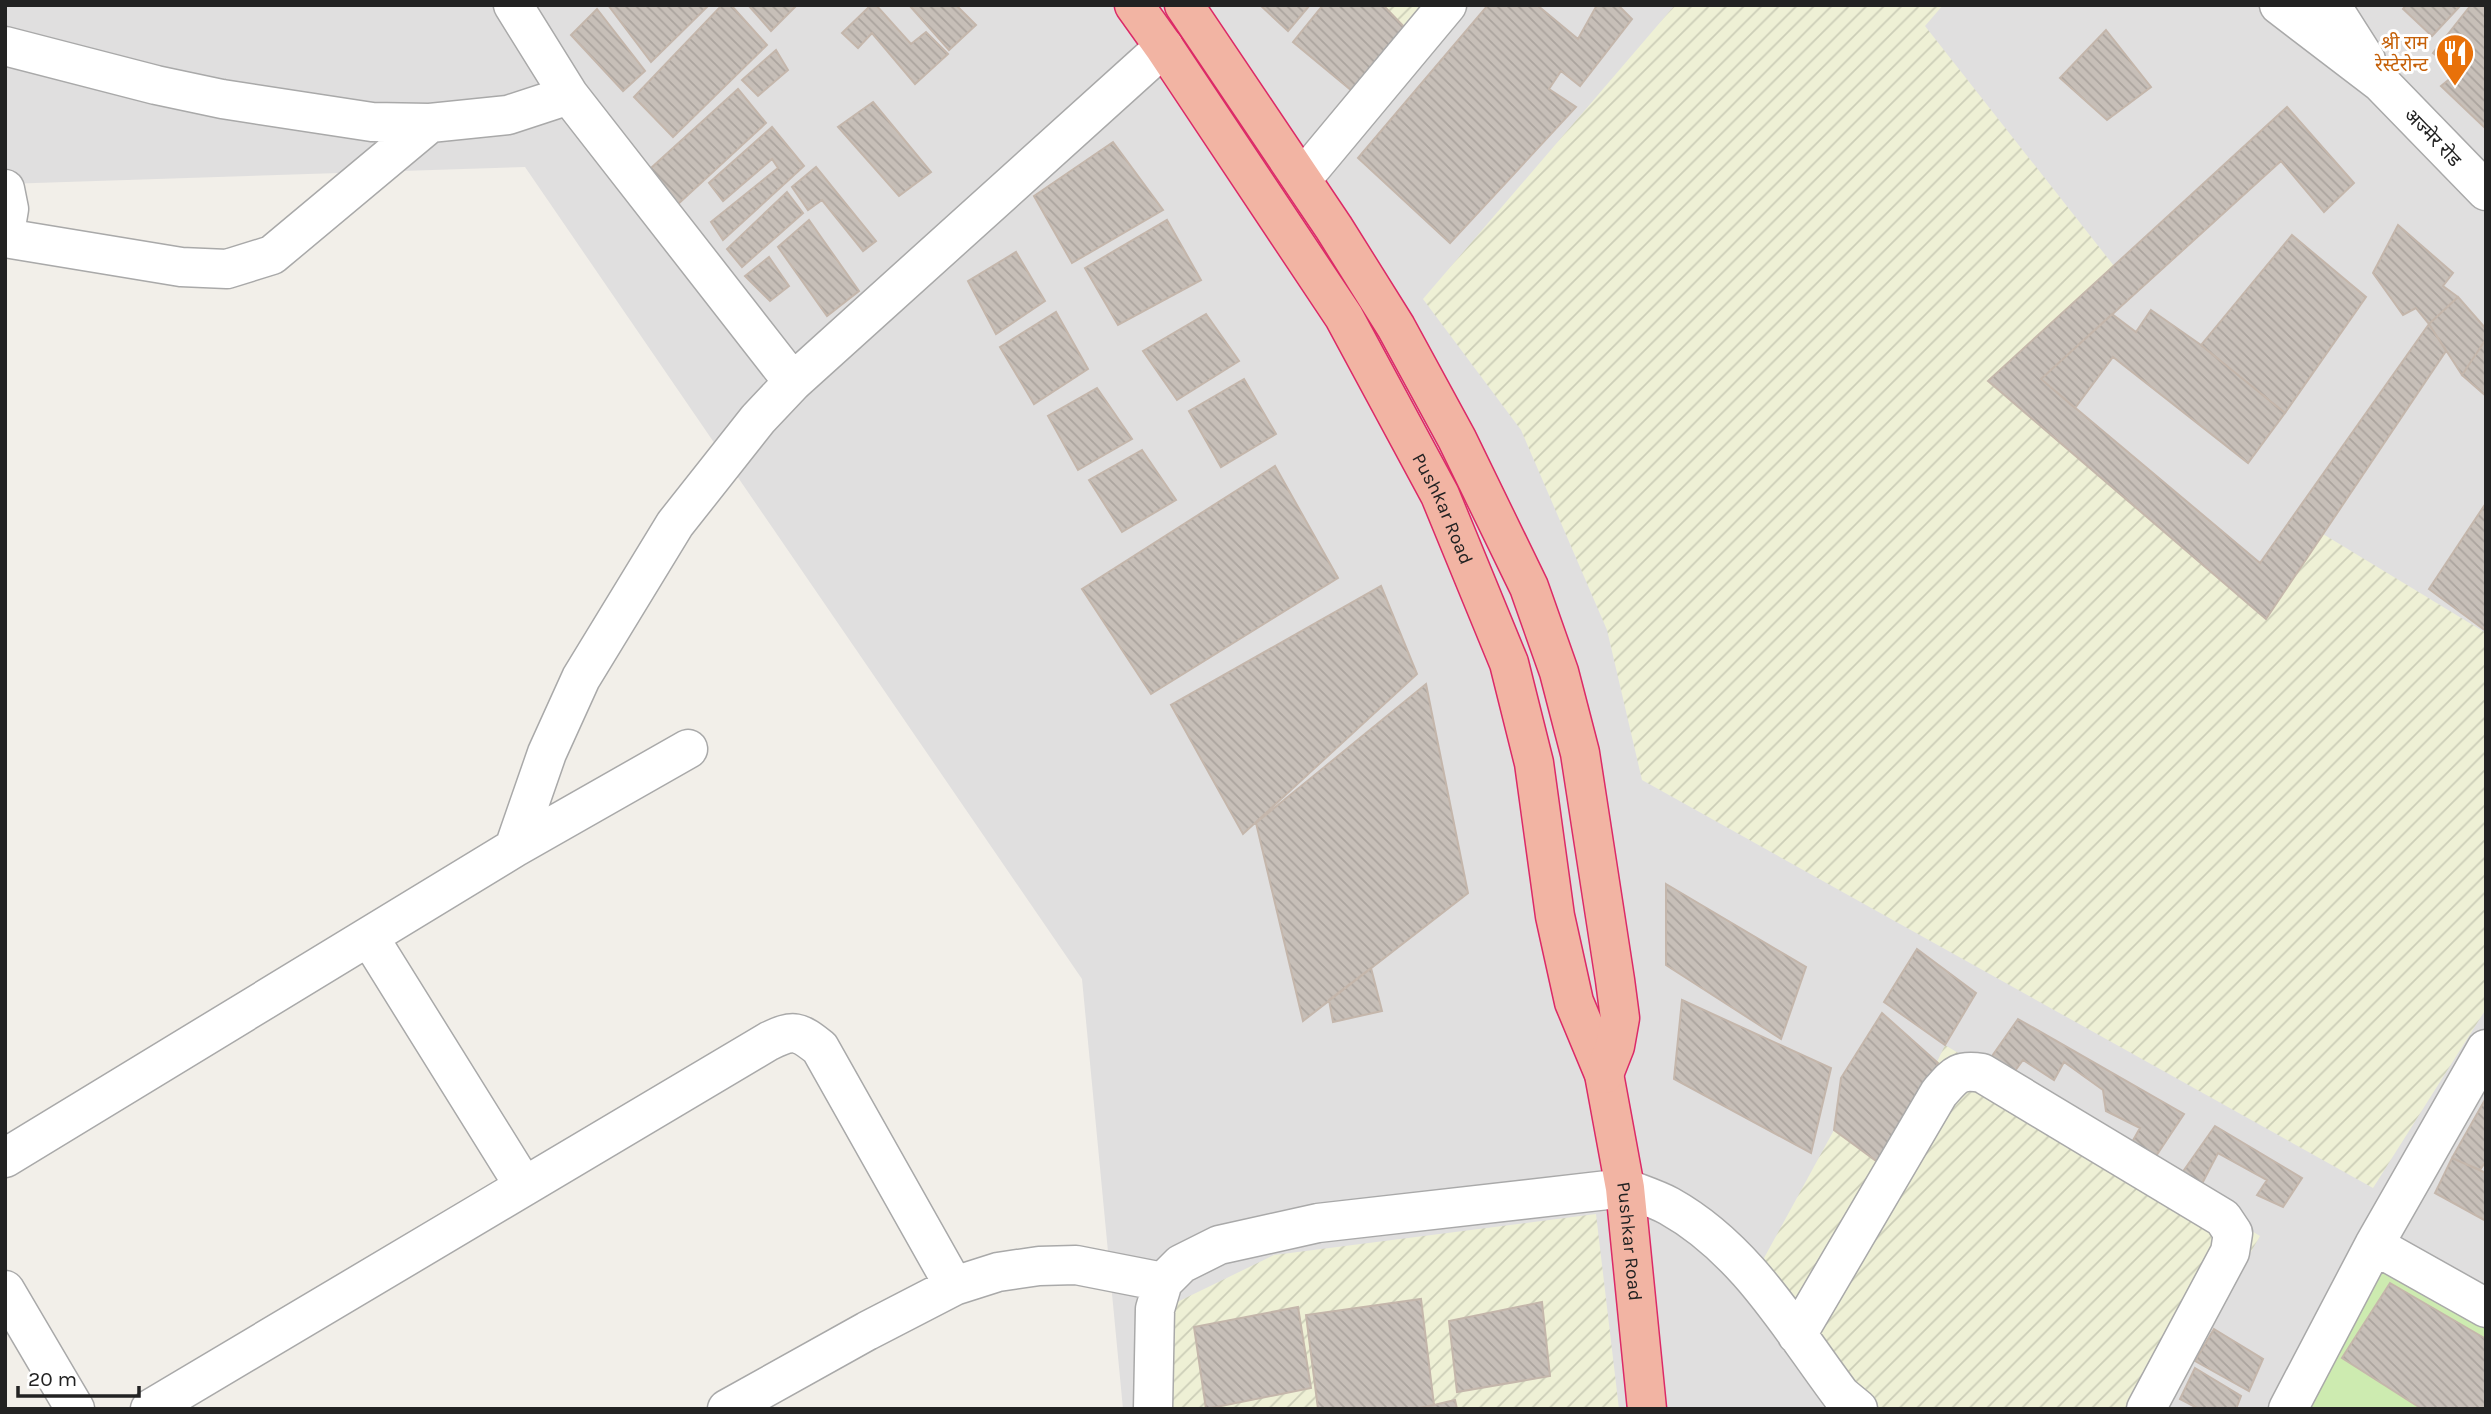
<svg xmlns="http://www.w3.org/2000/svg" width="2491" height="1414" font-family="Karla,'Noto Sans Devanagari',sans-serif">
<defs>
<pattern id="farmland-furrows" width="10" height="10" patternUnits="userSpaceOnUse" patternTransform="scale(1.75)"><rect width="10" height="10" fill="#eef0d5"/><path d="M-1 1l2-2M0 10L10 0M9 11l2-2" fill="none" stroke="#ccceb7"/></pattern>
<pattern id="building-back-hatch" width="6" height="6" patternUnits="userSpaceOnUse" patternTransform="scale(1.75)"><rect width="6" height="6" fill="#c7bfb8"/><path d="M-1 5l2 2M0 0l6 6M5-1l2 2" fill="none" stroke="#aba49e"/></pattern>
</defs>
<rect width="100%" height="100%" fill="#f2efe9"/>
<!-- residential -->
<path fill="#e0dfdf" d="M 5,5 L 2486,5 L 2486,1409 L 1123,1409 L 1082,979 L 525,167 L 5,184 Z"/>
<!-- farmland -->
<path fill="url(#farmland-furrows)" d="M 1377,5 L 1440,5 L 1413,36 Z
M 1675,5 L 1943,5 L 1925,26 L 2114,266 L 1989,382 L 2266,619 L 2323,534 L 2486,633 L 2486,1009 L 2373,1188 L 1642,780 L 1607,630 L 1521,430 L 1423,299 Z
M 1945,1045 L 2260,1236 L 2162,1409 L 1870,1409 L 1758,1269 L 1834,1130 L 1887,1168 Z
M 1596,1214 L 1619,1409 L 1163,1409 L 1165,1308 L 1274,1255 Z"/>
<!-- grass -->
<path fill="#cdebb0" d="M 2374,1245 L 2486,1318 L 2486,1409 L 2288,1409 Z"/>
<!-- building -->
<path fill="url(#building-back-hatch)" stroke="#c4b6ab" stroke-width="2" d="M 608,5 L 709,5 L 651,62 Z
M 722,5 L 731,5 L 767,45 L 673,137 L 634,97 Z
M 748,5 L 797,5 L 771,31 Z
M 871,5 L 876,5 L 911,44 L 926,32 L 948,54 L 915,84 L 872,33 L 858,48 L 842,33 Z
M 909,5 L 956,5 L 976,25 L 949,50 Z
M 1260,5 L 1310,5 L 1288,31 Z
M 1323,5 L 1383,5 L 1413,36 L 1363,100 L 1293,42 Z
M 1488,5 L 1537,5 L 1578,39 L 1597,5 L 1618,5 L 1632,19 L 1580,86 L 1561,71 L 1549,89 L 1576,107 L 1450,243 L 1358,158 Z
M 2406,5 L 2460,5 L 2460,6 L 2432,36 L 2403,9 Z
M 2471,5 L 2482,5 L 2486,9 L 2486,129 L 2441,86 L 2458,72 L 2433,53 Z
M 597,9 L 645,71 L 623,91 L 571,35 Z
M 2106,30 L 2151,87 L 2107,120 L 2060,78 Z
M 776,50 L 788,70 L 758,96 L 742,80 Z
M 738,89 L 766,123 L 677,205 L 650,169 Z
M 873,102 L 931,172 L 899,196 L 838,127 Z
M 2287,107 L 2354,183 L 2324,212 L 2281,161 L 2041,379 L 2260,563 L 2429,324 L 2446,351 L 2266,619 L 1988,381 Z
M 772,127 L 804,166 L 723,240 L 711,222 L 778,168 L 772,159 L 723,201 L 709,183 Z
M 1113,142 L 1163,210 L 1072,263 L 1034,196 Z
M 816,167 L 876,241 L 863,251 L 822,200 L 808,210 L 792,187 Z
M 787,192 L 803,213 L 742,267 L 727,249 Z
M 809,220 L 859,291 L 827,316 L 778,247 Z
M 1167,220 L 1201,280 L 1118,325 L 1085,268 Z
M 2398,225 L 2453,273 L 2443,286 L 2458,297 L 2429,324 L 2416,308 L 2403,315 L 2373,273 Z
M 2292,235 L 2366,297 L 2285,413 L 2201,345 Z
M 1016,252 L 1045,301 L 996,334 L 968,281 Z
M 769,257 L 789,286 L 770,301 L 745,276 Z
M 2458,297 L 2486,329 L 2486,339 L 2462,375 L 2429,324 Z
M 2151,310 L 2201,345 L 2285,413 L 2248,463 L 2113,357 L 2075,408 L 2041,379 L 2112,314 L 2136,332 Z
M 1056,312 L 1088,369 L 1034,404 L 1000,347 Z
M 1206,314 L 1239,361 L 1177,400 L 1143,351 Z
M 2486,339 L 2486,396 L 2462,375 Z
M 1244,379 L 1276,434 L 1221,467 L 1189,411 Z
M 1097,388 L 1132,439 L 1078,470 L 1048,416 Z
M 1142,450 L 1176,500 L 1122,532 L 1089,480 Z
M 1275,466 L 1338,578 L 1151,694 L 1082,589 Z
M 2486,503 L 2486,631 L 2429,589 Z
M 1381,586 L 1417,674 L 1243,834 L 1171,705 Z
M 1426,684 L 1468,893 L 1303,1021 L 1256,823 Z
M 1666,884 L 1806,967 L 1781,1039 L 1666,965 Z
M 1917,949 L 1976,993 L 1945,1045 L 1884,1002 Z
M 1371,968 L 1382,1011 L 1333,1022 L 1329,1000 Z
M 1682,1000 L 1831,1068 L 1811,1153 L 1674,1079 Z
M 1882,1013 L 1938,1063 L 1887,1169 L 1834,1130 L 1841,1078 Z
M 2018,1019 L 2184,1114 L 2148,1168 L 2127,1151 L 2140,1128 L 2106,1111 L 2103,1090 L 2064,1062 L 2054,1080 L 2023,1060 L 2006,1083 L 1983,1069 Z
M 2486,1098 L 2486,1161 L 2480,1170 L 2452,1158 Z
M 2215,1126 L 2302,1178 L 2283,1207 L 2257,1195 L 2267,1180 L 2218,1153 L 2196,1195 L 2175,1183 Z
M 2452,1158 L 2486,1173 L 2486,1221 L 2435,1193 Z
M 2390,1283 L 2486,1339 L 2486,1409 L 2422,1409 L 2342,1358 Z
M 1421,1299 L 1434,1405 L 1414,1409 L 1318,1409 L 1306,1315 Z
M 1542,1302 L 1550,1376 L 1457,1392 L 1449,1321 Z
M 1298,1307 L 1311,1388 L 1206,1409 L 1194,1327 Z
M 2214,1329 L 2263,1359 L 2249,1391 L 2195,1361 Z
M 2195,1368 L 2241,1396 L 2236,1409 L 2199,1409 L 2180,1399 Z
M 1455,1400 L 1457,1409 L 1414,1409 L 1434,1405 Z"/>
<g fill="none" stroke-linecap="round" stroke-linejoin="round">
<!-- minor casing -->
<g stroke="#a9a9a9" stroke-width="41">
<path id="minor" d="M 513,5 L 569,95 L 793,382
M 2279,5 L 2381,83 L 2486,191
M 2331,5 L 2366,60
M 5,46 L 156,85 L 222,99 L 372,122 L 430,123 L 508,115 L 569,95
M 1302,179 L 1447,5
M 5,189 L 9,209 L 5,233
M 5,238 L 181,267 L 227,269 L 272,255 L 430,123
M 514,848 L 547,753 L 581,678 L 675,524 L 758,419 L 793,382 L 1164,47
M 369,937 L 524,1186
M 5,1158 L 514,848 L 688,749
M 2374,1245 L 2486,1308
M 5,1290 L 75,1409
M 1797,1335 L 1939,1093 C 1955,1075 1958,1069 1982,1073 L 2223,1218 L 2233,1233 L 2230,1252 L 2146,1409
M 150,1409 L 769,1041 C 794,1029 799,1031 820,1048 L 954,1286
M 727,1409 L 867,1331 L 954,1286 L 998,1272 L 1039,1266 L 1076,1265 L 1163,1282
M 1153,1409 L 1155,1309 L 1163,1282 L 1181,1264 L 1219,1245 L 1318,1223 L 1625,1188 C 1640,1194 1656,1199 1669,1206 C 1746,1249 1790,1327 1841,1395 L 1858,1409
M 2288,1409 L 2374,1245 L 2486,1049"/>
</g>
<!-- trunk casing -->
<g stroke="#dc2a67" stroke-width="41">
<g id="trunk">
<path id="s1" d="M 1134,5 L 1164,47 L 1344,317 L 1440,495 L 1509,663 L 1534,763 L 1555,916 L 1574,1002 L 1604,1074 L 1625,1188 L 1647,1409"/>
<path d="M 1184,5 L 1334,228 L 1396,327 L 1457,439 L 1529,587 L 1559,672 L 1580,753 L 1615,980 L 1620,1018 L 1615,1046 L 1604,1074"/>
</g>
</g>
<!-- minor -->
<use href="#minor" stroke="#fff" stroke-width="38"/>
<!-- trunk -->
<use href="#trunk" stroke="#f2b4a3" stroke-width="38"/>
</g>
<!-- icons -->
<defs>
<g id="restaurant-pin" transform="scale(2.0125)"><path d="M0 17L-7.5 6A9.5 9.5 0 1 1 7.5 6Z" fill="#e8710a" stroke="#fff"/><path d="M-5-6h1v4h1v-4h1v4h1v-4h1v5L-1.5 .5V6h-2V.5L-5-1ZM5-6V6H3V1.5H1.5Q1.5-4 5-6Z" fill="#fff"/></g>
</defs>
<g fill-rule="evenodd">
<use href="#restaurant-pin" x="2455" y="53"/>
</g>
<g text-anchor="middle" stroke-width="6" stroke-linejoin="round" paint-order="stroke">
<!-- food labels -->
<g font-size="19" fill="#c56008" stroke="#fff" text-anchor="end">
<text x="2428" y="49">श्री राम<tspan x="2428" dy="22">रेस्टेरोन्ट</tspan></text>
</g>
<!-- street labels -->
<g font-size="19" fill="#222" stroke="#fff">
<text transform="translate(2433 137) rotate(46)" y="7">अज्मेर रोड</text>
<text dy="7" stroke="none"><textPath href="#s1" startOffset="592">Pushkar Road</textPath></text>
<text dy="7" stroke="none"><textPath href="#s1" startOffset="1353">Pushkar Road</textPath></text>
</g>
</g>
<!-- border -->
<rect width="2491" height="1414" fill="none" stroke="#222222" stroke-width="14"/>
<!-- scale -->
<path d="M18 1386v10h121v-10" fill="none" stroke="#222222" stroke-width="3.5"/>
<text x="28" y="1386" font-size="21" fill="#222222" stroke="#ffffff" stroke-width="5" paint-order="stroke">20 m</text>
</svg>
